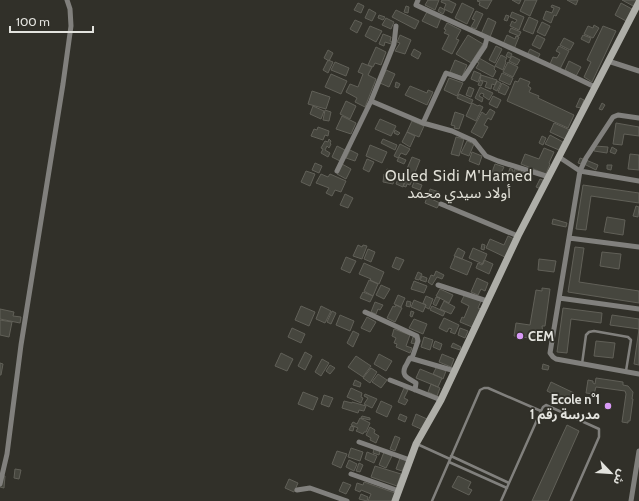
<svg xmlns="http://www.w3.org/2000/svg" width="639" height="501" font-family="Cabin,'Noto Sans Arabic',sans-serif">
<rect width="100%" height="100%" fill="#313029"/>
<!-- building -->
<path fill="#46463e" stroke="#616058" d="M 428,0 L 439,0 L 435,10 L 425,5 Z
M 442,0 L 448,0 L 456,4 L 452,13 L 444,9 L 446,4 L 441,2 Z
M 478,0 L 492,0 L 487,9 L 479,5 L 480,2 L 477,1 Z
M 512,0 L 521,0 L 519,4 Z
M 525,0 L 537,0 L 530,16 L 520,11 Z
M 567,0 L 578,0 L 576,5 Z
M 622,0 L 638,0 L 635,7 Z
M 358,3 L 364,6 L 361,13 L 354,10 Z
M 462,3 L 474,9 L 467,24 L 455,18 Z
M 621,3 L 632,9 L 626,21 L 615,15 Z
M 552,5 L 560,8 L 556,16 L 554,15 L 551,23 L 543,19 L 546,11 L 552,13 L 554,8 L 551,7 Z
M 406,6 L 409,7 L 408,13 L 404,12 Z
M 440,7 L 445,10 L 443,14 L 438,11 Z
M 369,9 L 376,13 L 372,21 L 365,18 Z
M 396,10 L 419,21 L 415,29 L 392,17 Z
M 476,11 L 483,14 L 476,29 L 471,27 L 475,20 L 472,19 Z
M 427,12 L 441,18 L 437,28 L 422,21 Z
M 512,12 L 524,17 L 519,30 L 510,26 L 512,21 L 515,23 L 517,20 L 510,17 Z
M 379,15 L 385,17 L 383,20 L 378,18 Z
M 506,15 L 509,16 L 507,21 L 504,20 Z
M 529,17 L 538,21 L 533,34 L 523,30 Z
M 386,18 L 394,22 L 391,29 L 382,25 Z
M 488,18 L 496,22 L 490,37 L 481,34 Z
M 355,20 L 362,23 L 357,33 L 350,29 Z
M 542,22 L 550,26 L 545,36 L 537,32 Z
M 447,23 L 461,30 L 456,39 L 459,40 L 452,54 L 442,49 L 449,35 L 444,33 L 446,30 L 444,29 Z
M 594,25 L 599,28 L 593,38 L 584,34 L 588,26 L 593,28 Z
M 370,26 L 382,31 L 376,42 L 365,36 Z
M 603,26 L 616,31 L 592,82 L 584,77 L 591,62 L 587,60 Z
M 511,28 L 521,32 L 519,36 L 509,32 Z
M 383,34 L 391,37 L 390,41 L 392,42 L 391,44 L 385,42 L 384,46 L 379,44 Z
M 400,35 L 411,40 L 405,54 L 395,51 L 400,43 L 397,42 Z
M 468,35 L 483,44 L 471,63 L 456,54 Z
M 507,35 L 515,39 L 516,36 L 519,37 L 514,49 L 503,44 Z
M 537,35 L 545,39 L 540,49 L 532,45 Z
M 583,35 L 591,38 L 589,43 L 581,39 Z
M 564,38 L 574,43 L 570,50 L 560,45 Z
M 496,46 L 502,49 L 495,63 L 489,60 Z
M 559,46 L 569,51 L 560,69 L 550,64 L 553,57 L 557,58 L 560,53 L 556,51 Z
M 376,47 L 386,52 L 381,65 L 375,63 L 373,67 L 368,65 Z
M 414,49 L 421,53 L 418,59 L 411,55 Z
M 530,49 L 540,54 L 537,60 L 527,55 Z
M 328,50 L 333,53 L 329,61 L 324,58 Z
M 508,52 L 512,54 L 510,58 L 506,56 Z
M 501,55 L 507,58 L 505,61 L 506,62 L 503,70 L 495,66 Z
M 512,56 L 520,60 L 517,65 L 509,61 Z
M 479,58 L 495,67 L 494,69 L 496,71 L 493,77 L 476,68 L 479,63 L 477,62 Z
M 328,60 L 333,62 L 328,73 L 323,70 Z
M 455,60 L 467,65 L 462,77 L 450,72 Z
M 569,61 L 581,67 L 576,76 L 565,70 Z
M 335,62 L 349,68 L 346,76 L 331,70 Z
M 508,62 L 518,67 L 513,77 L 503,72 Z
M 362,63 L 372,67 L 368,75 L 376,79 L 365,107 L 355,102 L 357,98 L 346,92 L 350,84 L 358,87 L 363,74 L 358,72 Z
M 386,70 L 395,74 L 389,87 L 380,83 Z
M 474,71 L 481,74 L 478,82 L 471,79 Z
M 502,73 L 513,78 L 510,85 L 499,80 Z
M 331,74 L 347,81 L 341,94 L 325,87 Z
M 481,75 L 497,80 L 495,85 L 492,84 L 491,89 L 485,87 L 487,82 L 480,80 Z
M 449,78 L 463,83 L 457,96 L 444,90 Z
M 520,78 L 530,82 L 528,86 L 531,88 L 529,92 L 539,96 L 538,98 L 574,115 L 568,128 L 507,101 L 515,81 L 518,82 Z
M 480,80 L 483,82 L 481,86 L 478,85 Z
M 497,81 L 501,83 L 497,91 L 493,89 Z
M 396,82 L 400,84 L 398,88 L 395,87 Z
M 502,83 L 509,87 L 505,95 L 498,92 Z
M 410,86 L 427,93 L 428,90 L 433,92 L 427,105 L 405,95 Z
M 469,87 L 474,89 L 471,97 L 466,95 Z
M 480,87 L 493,93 L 489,100 L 483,96 L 484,94 L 481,93 L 479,96 L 483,98 L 482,102 L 475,98 Z
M 312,91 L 330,97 L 326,109 L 308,104 Z
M 459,94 L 473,100 L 471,104 L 457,98 Z
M 493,96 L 501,100 L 497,108 L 489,104 Z
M 580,98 L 584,100 L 581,108 L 576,107 Z
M 346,101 L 356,106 L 350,119 L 340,114 Z
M 472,103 L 478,106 L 479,105 L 483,107 L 476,121 L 466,116 Z
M 602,103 L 605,105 L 602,110 L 599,109 Z
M 313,106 L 324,111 L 321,119 L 310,114 Z
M 490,109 L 495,112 L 491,120 L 488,118 L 484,125 L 488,127 L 482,138 L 471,132 L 482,112 L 486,115 Z
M 325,110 L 331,112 L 329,121 L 323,120 Z
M 455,112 L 464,115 L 459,129 L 454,128 L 455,126 L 451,125 Z
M 342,116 L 356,123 L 351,134 L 336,129 Z
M 380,119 L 396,126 L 391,136 L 375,129 Z
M 412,121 L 424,126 L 419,137 L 407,132 Z
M 554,123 L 570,130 L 565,139 L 550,132 Z
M 616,123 L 639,127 L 639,136 L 624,134 L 622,145 L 613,144 Z
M 318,127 L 329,131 L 328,136 L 325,135 L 323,140 L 311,136 L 314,129 L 317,130 Z
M 395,130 L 400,133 L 398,135 L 394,133 Z
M 407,132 L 415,136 L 410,147 L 402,142 Z
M 550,135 L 563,142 L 559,150 L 545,144 Z
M 542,136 L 546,138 L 543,145 L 539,143 Z
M 456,137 L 464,139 L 459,156 L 451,154 Z
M 329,139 L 331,141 L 330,143 L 331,144 L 329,148 L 327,146 L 325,150 L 330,153 L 328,157 L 321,153 L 323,149 L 321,148 L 325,141 L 328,142 Z
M 383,139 L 397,145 L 395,150 L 381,143 Z
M 467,141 L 474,144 L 469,156 L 461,153 Z
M 400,144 L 410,149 L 406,155 L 401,153 L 398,158 L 394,156 Z
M 370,145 L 387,152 L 382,163 L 366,156 Z
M 337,146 L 345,150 L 340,161 L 332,157 Z
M 595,146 L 608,147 L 607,153 L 594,151 Z
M 612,147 L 617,150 L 615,154 L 610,152 Z
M 544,148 L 554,152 L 549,163 L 550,164 L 546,174 L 521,164 L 525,154 L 539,159 Z
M 350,150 L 358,154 L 355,161 L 346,158 Z
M 472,152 L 482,156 L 479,165 L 469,161 Z
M 630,154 L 639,155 L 639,170 L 628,169 Z
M 399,157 L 406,160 L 404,164 L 397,161 Z
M 412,157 L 420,160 L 410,185 L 407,184 L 406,187 L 403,186 L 408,176 L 406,175 L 408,171 L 406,171 Z
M 580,158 L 583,159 L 581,164 L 578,163 Z
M 367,159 L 374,162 L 369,172 L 363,169 Z
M 586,160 L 598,165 L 596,170 L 584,164 Z
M 315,163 L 322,166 L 319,173 L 312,170 Z
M 342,164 L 351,169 L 346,179 L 337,174 Z
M 495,164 L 504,167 L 500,175 L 492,172 Z
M 607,165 L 612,165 L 611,170 L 607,169 Z
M 510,168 L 513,170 L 510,178 L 507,177 Z
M 387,169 L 391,171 L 389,175 L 386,173 Z
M 515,169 L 525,173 L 522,182 L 511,178 Z
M 306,171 L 315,174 L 310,186 L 301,182 Z
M 321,174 L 328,177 L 330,174 L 346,181 L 341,192 L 335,190 L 332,196 L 326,193 L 329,188 L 316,183 Z
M 384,174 L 395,176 L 393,184 L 383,182 Z
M 400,174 L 406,177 L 403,187 L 396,184 Z
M 540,179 L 545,181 L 541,189 L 536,187 Z
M 414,182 L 422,185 L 420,190 L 412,187 Z
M 583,185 L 639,193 L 639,203 L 591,196 L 586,230 L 576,229 Z
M 430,189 L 439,192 L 438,195 L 433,193 L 430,199 L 427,197 Z
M 345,194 L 353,198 L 348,208 L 340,205 Z
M 427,197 L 440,203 L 437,208 L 425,203 Z
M 636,206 L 639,207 L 638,217 L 633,216 Z
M 607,217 L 625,220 L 623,235 L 604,232 Z
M 553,219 L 567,223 L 566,227 L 552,224 Z
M 508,236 L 516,240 L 507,258 L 486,248 L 490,239 L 504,245 Z
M 482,244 L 485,245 L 484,250 L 481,249 Z
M 358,245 L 362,247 L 363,245 L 367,246 L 362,259 L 353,256 Z
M 575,247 L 584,248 L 579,282 L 639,291 L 639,303 L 568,292 Z
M 458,248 L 465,252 L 462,259 L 454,256 Z
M 473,248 L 487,254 L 483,264 L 469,258 Z
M 368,249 L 375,252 L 371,262 L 364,259 Z
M 602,252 L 621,254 L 619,269 L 600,266 Z
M 455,256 L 472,263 L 467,275 L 450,268 Z
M 346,257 L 356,261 L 350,273 L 341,269 Z
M 396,257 L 404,260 L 399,270 L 392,267 Z
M 539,259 L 556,261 L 554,272 L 538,270 Z
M 484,260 L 493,264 L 489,274 L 476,268 L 478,263 L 482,265 Z
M 364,263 L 384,272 L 379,284 L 370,280 L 371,279 L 359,274 Z
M 436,271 L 444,275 L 442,279 L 437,277 L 432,285 L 428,282 L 431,275 L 434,276 Z
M 418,272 L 422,274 L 419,280 L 415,279 Z
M 422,276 L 427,278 L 426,282 L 420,280 Z
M 477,278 L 488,283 L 485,291 L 481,289 L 478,295 L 471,292 Z
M 369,280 L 378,284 L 373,296 L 364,291 Z
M 414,281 L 427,286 L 424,293 L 411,289 Z
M 381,285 L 390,289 L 384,299 L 376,295 Z
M 542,288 L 550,289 L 545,326 L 542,326 L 544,340 L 514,336 L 516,323 L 530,325 L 536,290 L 542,291 Z
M 440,289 L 453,295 L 449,303 L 436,296 Z
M 363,292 L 373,296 L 370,302 L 360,298 Z
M 465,294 L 481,301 L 478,308 L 481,309 L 472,327 L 460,322 L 462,317 L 464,318 L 469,306 L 461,302 Z
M 398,295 L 405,298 L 401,307 L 394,304 Z
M 426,296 L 433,299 L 429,309 L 425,307 L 426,305 L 423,303 Z
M 436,297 L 440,298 L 436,306 L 433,304 Z
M 414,300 L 426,305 L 423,312 L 411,307 Z
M 407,301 L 411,302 L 410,307 L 406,306 Z
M 444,301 L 455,307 L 451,314 L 440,309 Z
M 375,302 L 383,305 L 380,310 L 378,309 L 376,314 L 371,312 Z
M 396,305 L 402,308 L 395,322 L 387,318 L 393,306 L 395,307 Z
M 301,306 L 315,312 L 309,326 L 295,320 Z
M 321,306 L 331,311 L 325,323 L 316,319 Z
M 432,306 L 445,312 L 443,316 L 430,310 Z
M 563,308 L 602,313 L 601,323 L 571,319 L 567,353 L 557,352 Z
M 0,309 L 14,312 L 13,316 L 21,317 L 20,323 L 0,319 Z
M 332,311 L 336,313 L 331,324 L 327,322 Z
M 411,311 L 414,312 L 412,317 L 410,316 Z
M 340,315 L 354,321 L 350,331 L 336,325 Z
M 612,315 L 639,319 L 639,329 L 610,325 Z
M 367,317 L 376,322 L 370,332 L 361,328 Z
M 444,318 L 459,325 L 455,334 L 450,332 L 452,329 L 449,328 L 447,332 L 439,328 Z
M 414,319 L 427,324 L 423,334 L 409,328 Z
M 0,320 L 12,322 L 9,337 L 0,335 Z
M 292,328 L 305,334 L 301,343 L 288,337 Z
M 460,328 L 468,331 L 465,338 L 458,335 Z
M 394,329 L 410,335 L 406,346 L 412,348 L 410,353 L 396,347 L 397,344 L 394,343 L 396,338 L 392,336 Z
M 639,329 L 639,365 L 634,364 Z
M 353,331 L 359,334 L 353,347 L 347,343 Z
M 413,337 L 417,338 L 415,344 L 411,343 Z
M 424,337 L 433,340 L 430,350 L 421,347 Z
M 435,341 L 442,344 L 440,350 L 433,347 Z
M 596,341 L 615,343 L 613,358 L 594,356 Z
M 453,343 L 461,347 L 460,350 L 451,347 Z
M 305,352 L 312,356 L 305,370 L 298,366 Z
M 281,353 L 293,359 L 287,371 L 275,366 Z
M 379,354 L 392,361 L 386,371 L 374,364 Z
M 442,354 L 454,359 L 451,367 L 439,362 Z
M 356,356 L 371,366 L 363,377 L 348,367 Z
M 322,359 L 329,363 L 321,376 L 315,372 Z
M 0,363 L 3,364 L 1,375 L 0,375 Z
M 543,364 L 549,366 L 548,370 L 542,369 Z
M 330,365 L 335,368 L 330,374 L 326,371 Z
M 437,366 L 446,371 L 443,379 L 433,374 Z
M 371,368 L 377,372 L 370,383 L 363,378 Z
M 420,369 L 442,378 L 438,387 L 416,378 Z
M 378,374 L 387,380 L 381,388 L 372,382 Z
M 596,378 L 623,382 L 623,385 L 628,386 L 633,392 L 632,399 L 633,399 L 630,421 L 628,421 L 628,423 L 622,422 L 626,394 L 625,391 L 596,387 L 594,394 L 586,393 L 588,380 L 593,381 L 593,383 L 595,384 Z
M 355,380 L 361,383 L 360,387 L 353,385 Z
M 551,382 L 574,393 L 570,402 L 547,391 Z
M 431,384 L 440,388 L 437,396 L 428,392 Z
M 351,388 L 362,393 L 361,397 L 363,398 L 361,403 L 347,397 Z
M 404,388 L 408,390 L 404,398 L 408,400 L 405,405 L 398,402 Z
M 303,392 L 318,398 L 313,410 L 298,404 Z
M 365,394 L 377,399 L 372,408 L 364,404 L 368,398 L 364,396 Z
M 324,395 L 333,398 L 329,407 L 321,404 Z
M 344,401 L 352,403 L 352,402 L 366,406 L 364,411 L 359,410 L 358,413 L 342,408 Z
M 381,401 L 392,406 L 387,417 L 376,412 Z
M 400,414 L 407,417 L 405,422 L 398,419 Z
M 416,414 L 427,419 L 423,430 L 412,425 Z
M 362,416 L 370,418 L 370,420 L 361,418 Z
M 360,418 L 370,423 L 366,432 L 364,432 L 363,434 L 356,431 L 358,428 L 351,425 L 353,422 L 357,424 Z
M 567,425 L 579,431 L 548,501 L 532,501 Z
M 351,426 L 354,427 L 353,431 L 349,430 Z
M 370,427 L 375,430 L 374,433 L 379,436 L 376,443 L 370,440 L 371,438 L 366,435 Z
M 395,436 L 400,438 L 395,451 L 390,449 Z
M 351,448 L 363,452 L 360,461 L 348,457 Z
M 374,449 L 380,451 L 379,455 L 373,453 Z
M 337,451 L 347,454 L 341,468 L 332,464 Z
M 367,452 L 377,456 L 374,463 L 365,459 Z
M 384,452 L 392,456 L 386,468 L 379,465 Z
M 400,458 L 407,461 L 402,471 L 396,469 Z
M 349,460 L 357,464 L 354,471 L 346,467 Z
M 359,463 L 363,465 L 360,472 L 356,471 Z
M 375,466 L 401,474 L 397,486 L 371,477 Z
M 15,469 L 21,470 L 19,479 L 14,478 Z
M 0,475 L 5,476 L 4,488 L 0,487 Z
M 458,476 L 471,482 L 468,488 L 472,490 L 469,495 L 452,487 Z
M 289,479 L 298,483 L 294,492 L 285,488 Z
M 343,482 L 351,485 L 346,494 L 339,491 Z
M 364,482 L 395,493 L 394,501 L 368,501 L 371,494 L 361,490 L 360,492 L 355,490 L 357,483 L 363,485 Z
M 361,494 L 368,497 L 367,501 L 359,499 Z"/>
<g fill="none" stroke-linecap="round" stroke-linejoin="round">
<!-- lane -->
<path stroke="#81807d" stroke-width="2.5" d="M 582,364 L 586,335 L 589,332 L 594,331 L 628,337 L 631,340 L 626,371
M 417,444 L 450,459
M 451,456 L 509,483
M 449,462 L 507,488
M 432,501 L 480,390 L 484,388 L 488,388 L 541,411
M 501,501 L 541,411 L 543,407 L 546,405 L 599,429 L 599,437 L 571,501"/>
<!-- street -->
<path stroke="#81807d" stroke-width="5" d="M 418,0 L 416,5 C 475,33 536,58 595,87
M 608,61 L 639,71
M 371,101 L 423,123 L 452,131 L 474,141 L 486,156 L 498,161 L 549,177
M 639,118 L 618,115 L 613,117 L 586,158 L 580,171 L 550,353 L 553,357 L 556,359 L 639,374
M 423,123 L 446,73 L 463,79 L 485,46 L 487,38
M 559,157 L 580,171 L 639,181
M 337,171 L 371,101 L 394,44 L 396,26
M 441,204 L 518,236
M 569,238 L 639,247
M 438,285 L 487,301
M 559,298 L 639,309
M 365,312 L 417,336 L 418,341 L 412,358
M 390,380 L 441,400
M 415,390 L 416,383 C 409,378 401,377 405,367 C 407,364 408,361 410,358 L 455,371
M 359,442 L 410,460
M 351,474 L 399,491
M 0,484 L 7,454 L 21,345 L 63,84 L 71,26 L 70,9 L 67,0
M 297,490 L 310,488 L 347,501
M 631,501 L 639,451"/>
<!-- secondary -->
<path stroke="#aeaea8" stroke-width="7" d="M 395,501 L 416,444 L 441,400 L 518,236 L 639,2"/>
</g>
<!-- markers -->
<g fill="#d99af7" stroke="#313029" stroke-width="1.5">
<circle cx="520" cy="336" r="4"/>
<circle cx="608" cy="406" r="4"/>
</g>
<g text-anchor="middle" stroke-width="3.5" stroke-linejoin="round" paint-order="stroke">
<!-- poi labels -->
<g font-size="13" font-weight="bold" fill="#e3e3de" stroke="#313029" text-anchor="start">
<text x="528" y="341">CEM</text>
<text x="600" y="404" text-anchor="end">Ecole n°1<tspan x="600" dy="15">مدرسة رقم 1</tspan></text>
</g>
<!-- quarter labels -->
<g font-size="15" letter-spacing="1" fill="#e2e1d8" stroke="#313029">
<text x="459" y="181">Ouled Sidi M'Hamed<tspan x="459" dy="17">أولاد سيدي محمد</tspan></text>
</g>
</g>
<!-- north arrow -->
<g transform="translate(611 473) rotate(115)" stroke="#313029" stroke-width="3" paint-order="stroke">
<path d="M0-3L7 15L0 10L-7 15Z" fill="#e3e3de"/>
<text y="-6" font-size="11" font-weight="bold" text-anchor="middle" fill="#e3e3de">ش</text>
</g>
<!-- scale -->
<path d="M10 26v6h83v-6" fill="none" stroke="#e3e3de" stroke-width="2"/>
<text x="16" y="26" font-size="12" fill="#e3e3de" stroke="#313029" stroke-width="3" paint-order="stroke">100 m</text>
</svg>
